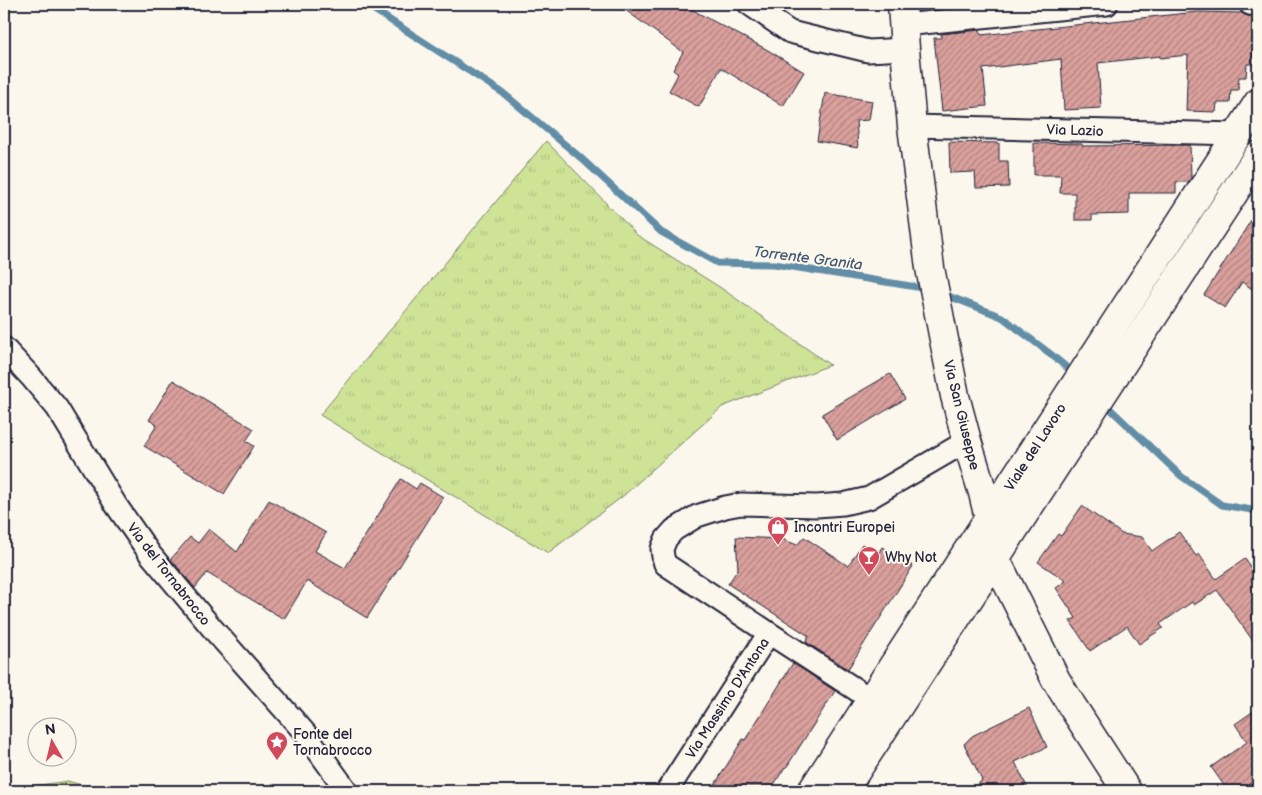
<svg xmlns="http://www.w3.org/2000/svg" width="1262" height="795" font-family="'Balsamiq Sans',sans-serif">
<defs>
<pattern id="grass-tufts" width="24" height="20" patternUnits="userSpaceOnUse" patternTransform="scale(1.25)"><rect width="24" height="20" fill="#cfe397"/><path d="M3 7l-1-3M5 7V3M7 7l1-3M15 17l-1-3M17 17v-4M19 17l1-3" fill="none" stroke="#b1c283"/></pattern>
<pattern id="building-hatch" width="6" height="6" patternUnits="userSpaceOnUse" patternTransform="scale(1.25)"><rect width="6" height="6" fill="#daa09c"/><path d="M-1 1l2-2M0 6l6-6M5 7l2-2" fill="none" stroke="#b08280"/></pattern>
</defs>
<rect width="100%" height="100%" fill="#fbf7ec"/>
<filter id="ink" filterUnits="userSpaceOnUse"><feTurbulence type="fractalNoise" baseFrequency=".02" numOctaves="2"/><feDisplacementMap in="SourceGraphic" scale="10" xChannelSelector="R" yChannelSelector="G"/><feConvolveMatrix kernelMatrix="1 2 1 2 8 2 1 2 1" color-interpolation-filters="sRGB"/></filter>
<g filter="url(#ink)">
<!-- grass -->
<path fill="url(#grass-tufts)" stroke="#788269" d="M 546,141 L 637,235 L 721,288 L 830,365 L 722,407 L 623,496 L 548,553 L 320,415 Z
M 68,781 L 101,791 L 4,791 L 4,790 Z"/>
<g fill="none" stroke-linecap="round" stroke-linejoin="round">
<!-- stream -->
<path stroke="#628da6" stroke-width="7" d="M 365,4 L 503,93 L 581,158 L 661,232 L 717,263 L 774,264 L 929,289
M 941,293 L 1002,317 L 1048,352 L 1076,375
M 1103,402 L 1181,476 L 1222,505 L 1258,511"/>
</g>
<!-- building -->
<path fill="url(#building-hatch)" stroke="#22223b" d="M 617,4 L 686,4 L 698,13 L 766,49 L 804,72 L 783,106 L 721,68 L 699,107 L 669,91 L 678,74 L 673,70 L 683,52 Z
M 938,4 L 978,4 L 978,5 L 938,9 Z
M 1197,12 L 1242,13 L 1248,16 L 1254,17 L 1254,24 L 1258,24 L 1258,51 L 1253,51 L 1253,64 L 1247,64 L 1246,77 L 1239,77 L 1238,90 L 1231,90 L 1230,103 L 1217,103 L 1216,112 L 1186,111 L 1188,55 L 1160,58 L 1160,56 L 1098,63 L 1101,108 L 1064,110 L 1061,59 L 983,69 L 987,106 L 942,111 L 934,38 L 941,38 L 941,34 L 980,30 L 981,35 Z
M 825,93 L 872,101 L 869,120 L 856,121 L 858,148 L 817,141 Z
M 949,142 L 999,143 L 999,161 L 1008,161 L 1009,187 L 976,188 L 975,172 L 950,173 Z
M 1034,143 L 1082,144 L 1082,146 L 1190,145 L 1191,178 L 1188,182 L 1176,182 L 1176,193 L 1129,193 L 1129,214 L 1092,215 L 1092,220 L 1075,220 L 1075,193 L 1060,193 L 1061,175 L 1034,175 Z
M 1258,209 L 1258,293 L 1242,282 L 1225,308 L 1204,295 Z
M 890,374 L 905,399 L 837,440 L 822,414 Z
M 173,380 L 254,429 L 246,441 L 254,446 L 224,494 L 144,446 L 157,425 L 149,420 Z
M 401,479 L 416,489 L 420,483 L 443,497 L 367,618 L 307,581 L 284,619 L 207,573 L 195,588 L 171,559 L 190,537 L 198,543 L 209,529 L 237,552 L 269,500 L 326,533 L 315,551 L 345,568 Z
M 1082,506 L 1122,534 L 1142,537 L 1152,551 L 1179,532 L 1196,556 L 1199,554 L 1216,579 L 1245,559 L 1258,578 L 1258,648 L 1217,590 L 1194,605 L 1192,602 L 1160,624 L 1163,628 L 1139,644 L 1127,626 L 1090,651 L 1070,621 L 1076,618 L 1056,588 L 1066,581 L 1038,562 L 1058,534 L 1061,536 Z
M 736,537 L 782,539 L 797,545 L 804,537 L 848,566 L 862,544 L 878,554 L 882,547 L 913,566 L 848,669 L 806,642 L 809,636 L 728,584 L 738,569 Z
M 793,663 L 835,691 L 786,768 L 785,767 L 770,791 L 711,791 L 743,739 L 745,740 Z
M 1029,708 L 1047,747 L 1015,762 L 1029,791 L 972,791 L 982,780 L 964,744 L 972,736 Z
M 1258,708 L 1258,778 L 1239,791 L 1228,791 L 1211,767 L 1247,742 L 1235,724 Z"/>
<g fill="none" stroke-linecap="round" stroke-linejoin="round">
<!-- minor casing -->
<g stroke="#22223b" stroke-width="25">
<path id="minor" d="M 749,4 L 790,32 L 868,51 L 905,49
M 1250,4 L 1258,5
M 904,25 L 1107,4
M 912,126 L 1238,134
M 4,348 L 31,377 L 57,408 L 116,505 L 150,554 L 212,628 L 306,734 L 347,791
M 769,633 L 665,564 L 663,557 L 662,549 L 666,539 L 674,530 L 697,516 L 725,507 L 741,504 L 817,506 L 843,504 L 869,498 L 967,441
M 667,791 L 769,633 L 872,700"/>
</g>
<!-- secondary casing -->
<g stroke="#22223b" stroke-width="31">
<path id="secondary" d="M 902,4 L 905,49 L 912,126 L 930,268 L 955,396 L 967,441 L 983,493 L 989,518 L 995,558 L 1056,680 L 1072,706 L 1127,791
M 812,791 L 1258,103
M 843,791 L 1258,156"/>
</g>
<!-- minor -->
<use href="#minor" stroke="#fbf7ec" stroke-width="21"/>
<!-- secondary -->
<use href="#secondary" stroke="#fbf7ec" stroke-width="28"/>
</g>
</g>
<!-- icons -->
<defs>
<g id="shop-pin" transform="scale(1.125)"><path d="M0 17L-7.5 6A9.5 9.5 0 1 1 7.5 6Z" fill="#d1495b" stroke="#fbf7ec"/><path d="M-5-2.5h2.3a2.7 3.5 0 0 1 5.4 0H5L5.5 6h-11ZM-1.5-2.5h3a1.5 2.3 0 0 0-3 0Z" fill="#fff"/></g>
<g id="bar-pin" transform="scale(1.125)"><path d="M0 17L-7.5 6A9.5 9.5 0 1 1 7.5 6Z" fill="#d1495b" stroke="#fbf7ec"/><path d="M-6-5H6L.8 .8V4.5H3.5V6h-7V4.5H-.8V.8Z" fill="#fff"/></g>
<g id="sight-pin" transform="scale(1.125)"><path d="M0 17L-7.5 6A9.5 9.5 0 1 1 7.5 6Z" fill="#d1495b" stroke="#fbf7ec"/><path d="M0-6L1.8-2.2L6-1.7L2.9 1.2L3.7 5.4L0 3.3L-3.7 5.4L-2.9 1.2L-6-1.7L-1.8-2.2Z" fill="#fff"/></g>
</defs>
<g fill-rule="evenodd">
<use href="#shop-pin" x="778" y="527"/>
<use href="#bar-pin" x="869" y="557"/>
<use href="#sight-pin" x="277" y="742"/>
</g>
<g text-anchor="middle" stroke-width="4" stroke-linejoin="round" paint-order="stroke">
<!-- street labels -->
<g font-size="14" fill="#22223b" stroke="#fbf7ec">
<text transform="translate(1075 130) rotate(2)" y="5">Via Lazio</text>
<text transform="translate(962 415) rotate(76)" y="5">Via San Giuseppe</text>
<text transform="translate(1035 447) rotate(-57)" y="5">Viale del Lavoro</text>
<text transform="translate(169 574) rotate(52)" y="5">Via del Tornabrocco</text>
<text transform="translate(727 698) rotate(-57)" y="5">Via Massimo D'Antona</text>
</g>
<!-- poi labels -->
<g font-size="14" fill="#22223b" stroke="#fbf7ec" text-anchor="start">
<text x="794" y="532">Incontri Europei</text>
<text x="885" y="562">Why Not</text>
<text x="293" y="739">Fonte del<tspan x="293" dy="16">Tornabrocco</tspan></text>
</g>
<!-- water labels -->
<g font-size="15" font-style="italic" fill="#425771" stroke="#fbf7ec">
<text transform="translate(808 258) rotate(7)" y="5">Torrente Granita</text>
</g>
</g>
<!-- margin -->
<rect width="1262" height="795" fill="none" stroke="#fbf7ec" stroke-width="20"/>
<rect x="10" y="10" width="1242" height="775" fill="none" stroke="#22223b" stroke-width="2" filter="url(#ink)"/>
<!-- north arrow -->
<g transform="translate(52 742) rotate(352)"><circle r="24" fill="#fbf7ec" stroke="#a4a2a5"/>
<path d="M0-4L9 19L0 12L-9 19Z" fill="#d1495b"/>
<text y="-8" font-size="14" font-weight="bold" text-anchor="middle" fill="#22223b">N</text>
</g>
</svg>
